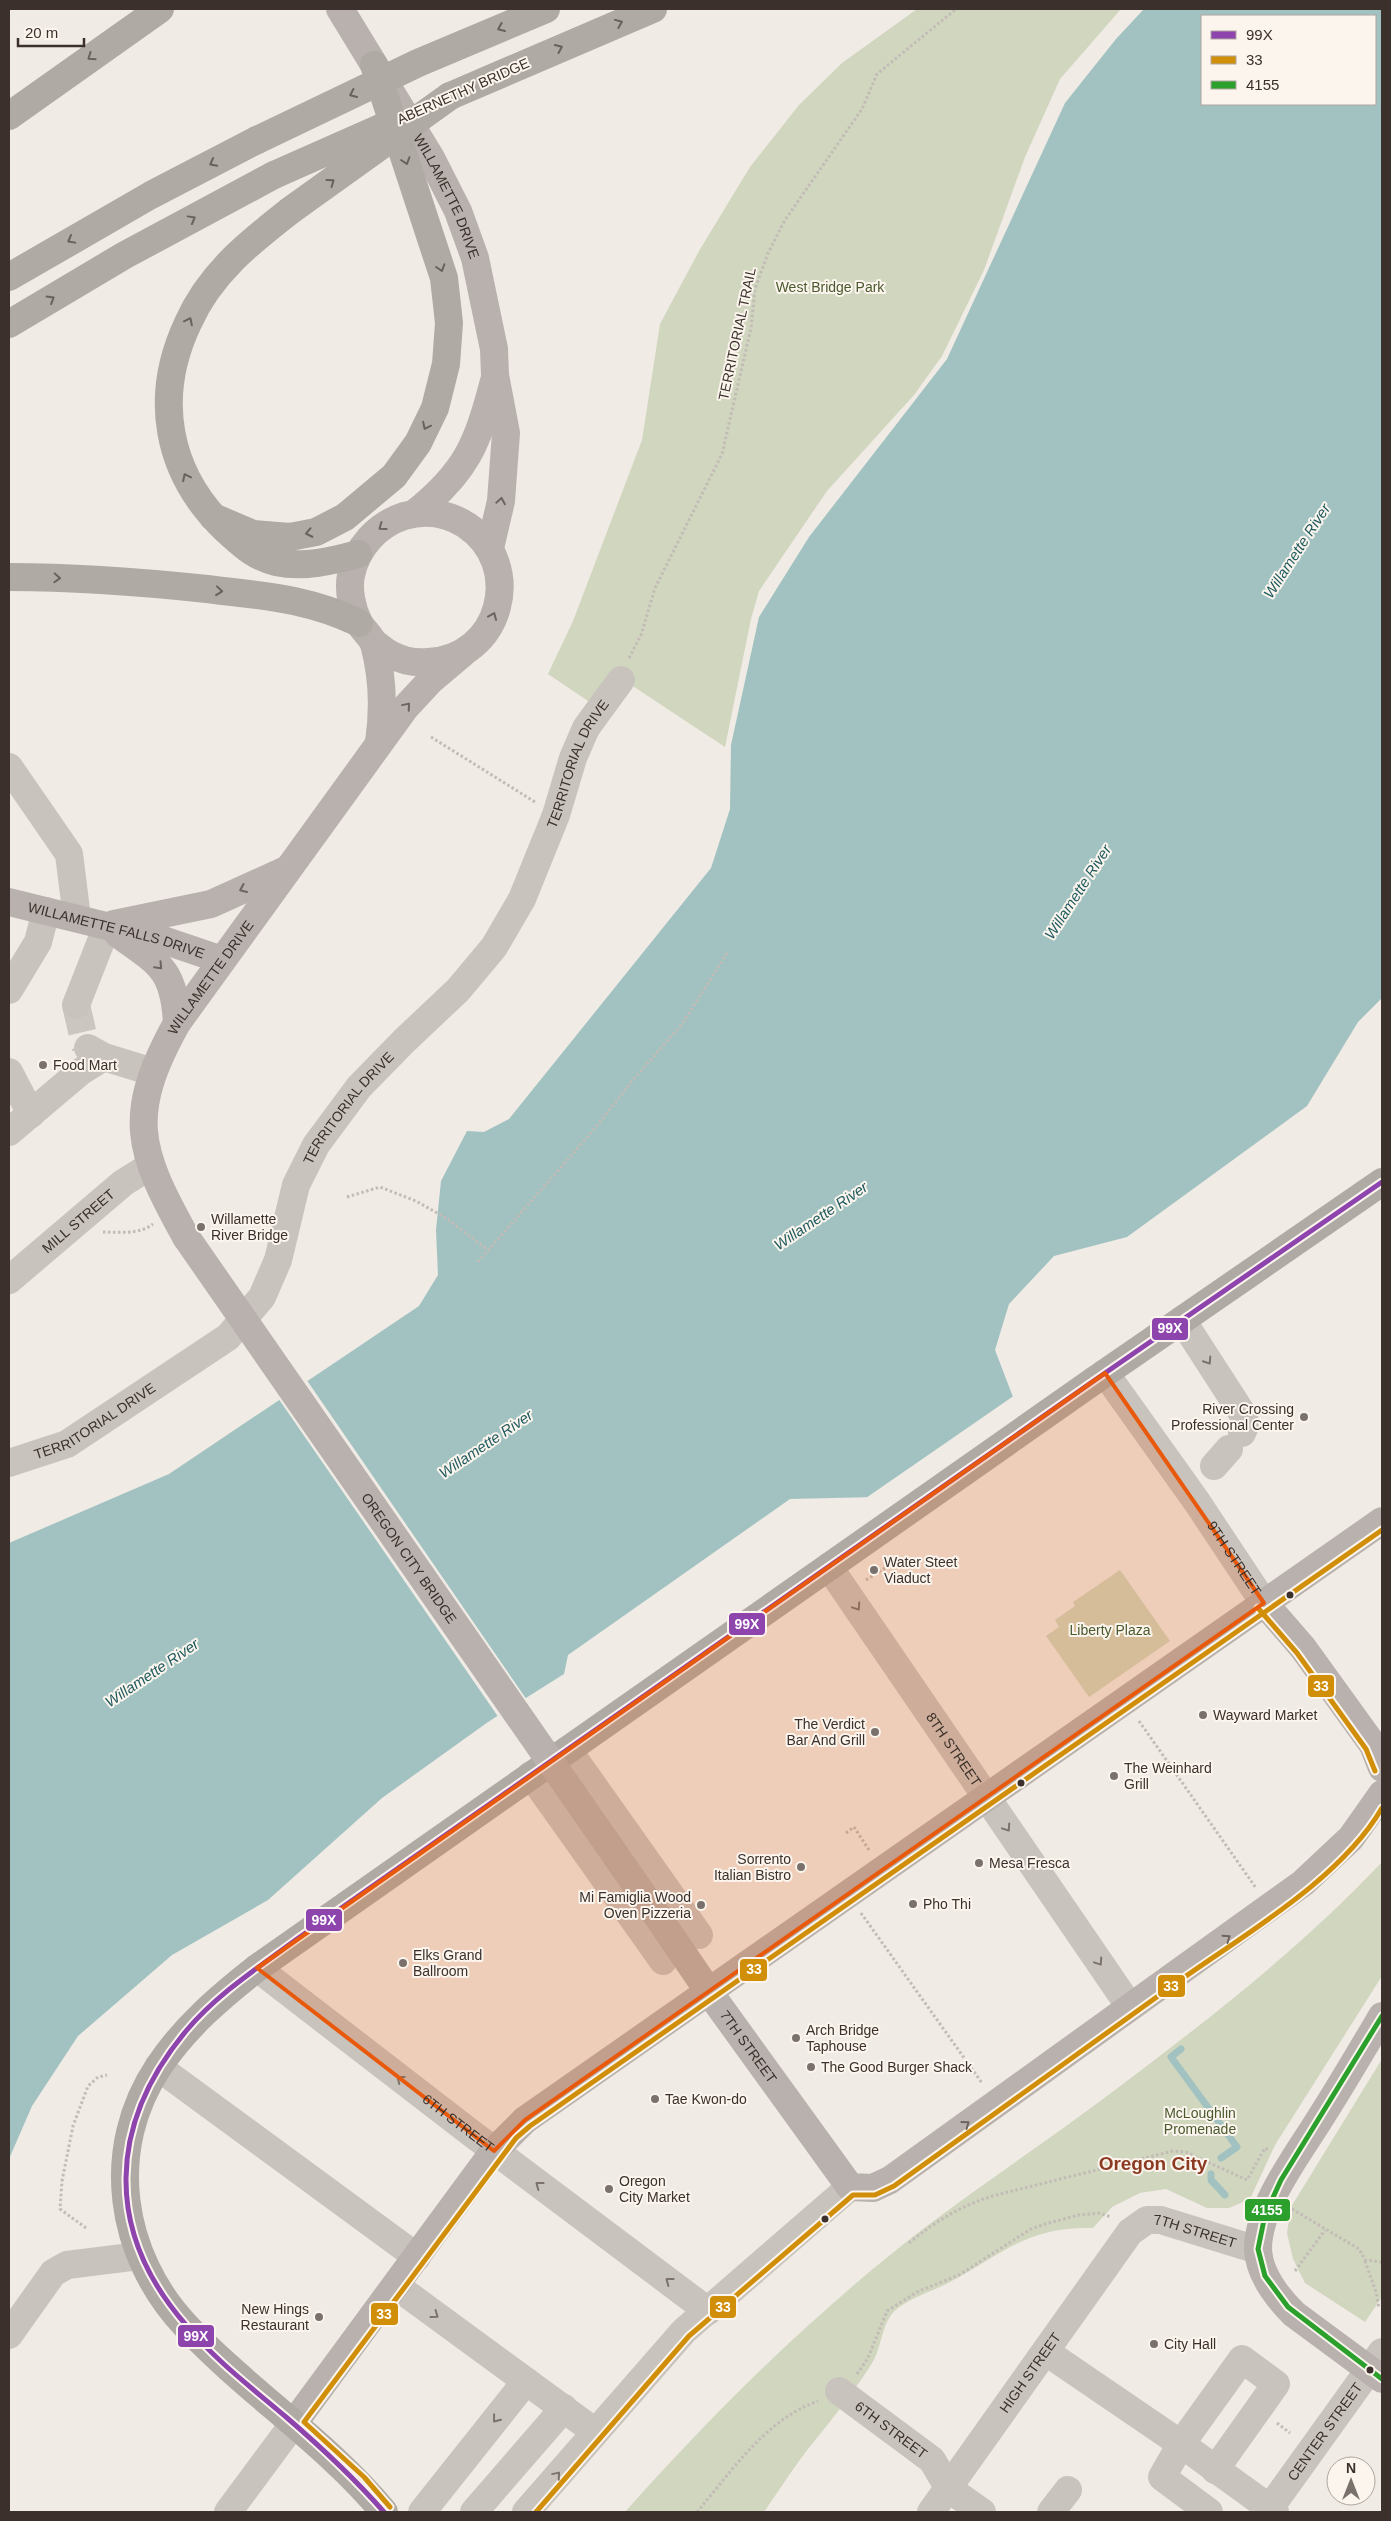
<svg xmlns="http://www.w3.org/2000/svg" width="1391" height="2521" font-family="Arial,sans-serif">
<rect width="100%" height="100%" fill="#f0ebe5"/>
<!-- green -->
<path fill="#d1d6bf" d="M 917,9 L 1121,9 L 1060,79 L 1025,157 L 984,270 L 942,356 L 914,395 L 827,491 L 759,591 L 751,619 L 725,747 L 619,677 L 597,707 L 548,674 L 573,621 L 642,440 L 660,324 L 699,251 L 750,167 L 799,105 L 842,63 Z
M 1120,1570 L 1170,1641 L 1089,1697 L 1046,1636 L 1059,1627 L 1055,1620 L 1075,1606 L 1073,1602 Z
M 1382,1862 L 1382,1976 L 1275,2145 L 1250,2199 L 1229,2208 L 1207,2208 L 1166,2189 L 1140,2193 L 1112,2207 L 1093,2228 C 1027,2226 1003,2254 950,2282 C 934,2291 902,2300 891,2315 C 881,2329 881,2350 871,2365 C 853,2393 833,2418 812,2444 C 795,2465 780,2489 764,2512 L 625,2512 C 716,2410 815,2312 923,2229 C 986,2181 1052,2138 1115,2090 C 1208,2020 1302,1947 1382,1862 Z
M 1382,2059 L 1382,2297 L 1365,2322 L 1305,2283 L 1293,2259 L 1287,2233 L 1291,2207 Z"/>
<!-- water -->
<path fill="#a1c2c1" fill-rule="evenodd" d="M 1144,9 L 1382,9 L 1382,998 L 1358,1022 L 1307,1106 L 1127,1237 L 1054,1256 L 1009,1304 L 995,1350 L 1013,1397 L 875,1497 L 790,1499 L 568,1655 L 564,1674 L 488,1722 L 382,1798 L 268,1900 L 172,1955 L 78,2036 L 32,2106 L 9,2159 L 9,1543 L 169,1474 L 419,1306 L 438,1275 L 436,1230 L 441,1181 L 467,1131 L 484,1132 L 509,1119 L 711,868 L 730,809 L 731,745 L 759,617 L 809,537 L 947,359 L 1065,103 L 1116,39 ZM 1202,16 L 1375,16 L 1375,104 L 1202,104 Z"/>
<!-- pier -->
<path fill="#f0ebe5" d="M 306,1379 L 527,1700 L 499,1718 L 278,1398 Z
M 1015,1395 L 1014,1399 L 876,1499 L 863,1500 Z"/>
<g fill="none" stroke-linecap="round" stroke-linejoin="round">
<!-- stream -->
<path stroke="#a1c2c1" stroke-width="7" d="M 1181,2049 L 1171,2057 L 1237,2147 L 1221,2158
M 1211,2174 L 1211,2180 L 1225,2195"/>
<!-- minor-tunnel -->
<path stroke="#ccc6c0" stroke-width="28" stroke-dasharray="28 14" stroke-linecap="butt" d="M 76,1005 L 86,1048"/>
<!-- path -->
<path stroke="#c2bbb6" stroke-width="3" stroke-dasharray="2.5 2.5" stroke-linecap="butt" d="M 629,658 L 641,635 L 655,588 L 722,454 L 751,328 L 755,289 L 768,253 L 785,220 L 862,109 L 877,74 L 956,9
M 431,737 L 535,802
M 347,1197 L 380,1187 L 416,1201 L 446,1218 L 488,1250
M 103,1232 C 119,1232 139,1235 153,1224
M 478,1262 L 591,1133 L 633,1080 L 682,1024 L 727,953
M 866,1580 L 888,1566
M 1139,1721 L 1256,1888
M 846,1833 L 854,1827 L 869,1850
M 861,1913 L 982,2083
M 1292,2209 L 1359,2249 L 1365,2260 L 1382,2262
M 86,2228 L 60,2209 L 62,2181 L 73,2126 L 88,2086 L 98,2077 L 107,2075
M 909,2243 C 937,2220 965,2203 1000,2194 L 1173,2151 L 1186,2152 L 1247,2180 L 1265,2148 L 1270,2151
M 1365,2261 L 1376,2292 L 1379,2308
M 1295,2271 L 1325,2230
M 857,2374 L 868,2358 L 887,2311 L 917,2292 L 959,2275 L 1031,2229 L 1045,2224 L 1079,2215 L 1099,2213 L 1111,2217
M 1277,2423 L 1290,2433
M 697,2512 C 732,2471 765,2420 818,2401"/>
<!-- minor -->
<g stroke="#c9c3be" stroke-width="28">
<path d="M 9,767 L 69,854 L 77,918"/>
<path d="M 9,990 L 38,942 L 46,911"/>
<path d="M 76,1005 L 107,926"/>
<path d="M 88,1048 L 104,1057 L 153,1072"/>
<path d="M 9,1072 L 31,1114"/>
<path d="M 9,1132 L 80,1072 L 104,1057"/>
<path id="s1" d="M 9,1280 L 123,1183 L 150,1166"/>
<path d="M 1182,1320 L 1244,1416 L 1245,1426 L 1242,1433"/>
<path id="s2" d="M 1105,1373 L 1197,1502 L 1264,1603"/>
<path id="s3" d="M 9,1463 L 67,1444 L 228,1337 L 262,1297 L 278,1260 L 296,1185 L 316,1145 L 359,1087 L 404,1041 L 458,990 L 494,947 L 522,899 L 556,815 L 573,758 L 586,728 L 621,680"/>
<path d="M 1214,1466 L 1229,1449"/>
<path id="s4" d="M 829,1567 L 1130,2007"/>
<path d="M 568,1750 L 699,1935"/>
<path d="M 531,1775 L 663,1961"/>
<path id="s5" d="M 257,1968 L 471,2133 L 708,2311"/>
<path d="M 158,2067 L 417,2257"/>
<path d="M 396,2286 L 594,2431"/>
<path d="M 9,2335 L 53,2273 L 67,2265 L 139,2256"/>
<path d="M 1046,2352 L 1181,2444 L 1275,2512"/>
<path id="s6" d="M 839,2391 L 932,2460 L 949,2489 L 982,2512"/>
<path d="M 228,2512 L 294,2423"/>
<path d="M 422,2512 L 526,2381"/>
<path d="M 474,2512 L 564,2408"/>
<path d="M 526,2512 L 684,2331 L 850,2187"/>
<path id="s7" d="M 931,2512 L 1130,2232 L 1147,2220 L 1161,2220 L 1258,2250"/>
<path d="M 1051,2512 L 1068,2490"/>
<path d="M 1209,2512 L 1162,2477 L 1181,2444 L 1242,2359 L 1276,2384 L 1215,2470"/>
<path id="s8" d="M 1267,2512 L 1382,2352"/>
</g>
<!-- major -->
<g stroke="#b8b1ad" stroke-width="28">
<path id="s9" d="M 340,9 L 431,158 L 458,211 L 475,258 L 494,349 L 495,375 L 506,433 L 501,501 L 490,548"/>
<path d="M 415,513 C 467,471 477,445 494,381"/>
<path d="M 373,642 C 379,646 385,652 392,655 C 403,661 416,663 428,662 C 501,659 526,565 466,525 C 447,513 425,510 404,516 C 377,525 357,547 351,575 C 348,590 352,609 359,623 C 363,630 371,636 374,644 C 383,677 384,708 379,742"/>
<path id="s10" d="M 9,902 L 163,940 L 222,960"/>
<path d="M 114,924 L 211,904 L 286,870"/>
<path d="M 118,934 C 160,964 174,969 177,1023"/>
<path id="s11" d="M 186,1237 C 137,1149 126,1115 177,1023 L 405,708 L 431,680 L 463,653"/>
<path d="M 1264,1603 L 1303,1648 L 1373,1745 L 1382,1768"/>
<path id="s12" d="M 632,1879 L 709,1992 L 850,2187 L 873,2188 L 890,2180 L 1303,1883 L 1351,1838 L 1382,1794"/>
<path d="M 1382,2016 C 1362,2050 1342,2084 1321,2117 C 1299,2153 1258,2205 1258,2249 C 1259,2274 1277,2297 1294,2314 L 1382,2379"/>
<path d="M 294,2423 L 494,2151 L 525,2120 L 1382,1521"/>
</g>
<!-- highway -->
<path stroke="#afaaa4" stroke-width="28" d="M 450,96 L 653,9
M 9,116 L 160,9
M 291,210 C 250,242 210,273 188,323 C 153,397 166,473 226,530 C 243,545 253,556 276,562 C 304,568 332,561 358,554
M 9,277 L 151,195 L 257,140
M 9,324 L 125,255 L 274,175
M 213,517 L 253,534 L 290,537 L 316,532 L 345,517 L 394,476 L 418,443 L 435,408 L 446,364 L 449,323 L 444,278 L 374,65
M 9,577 C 75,577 141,582 207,589 C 263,596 307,598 359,623
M 1095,1380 L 1382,1182
M 384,2512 C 326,2442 248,2392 186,2326 C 119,2255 103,2149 159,2066 C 185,2027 220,1997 257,1968 L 830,1566"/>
<!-- major-bridge -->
<path stroke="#b8b1ad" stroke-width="28" id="s13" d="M 186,1237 L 632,1879"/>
<!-- highway-bridge -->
<path stroke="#afaaa4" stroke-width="28" d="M 257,140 L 418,63 L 546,9
M 274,175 L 396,121
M 291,210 L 450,96
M 830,1566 L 1095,1380"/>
<!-- bus-1 casing -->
<g stroke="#fbf5ee" stroke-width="9">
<path id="bus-1" d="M 384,2512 C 354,2478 321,2447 286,2417 C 252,2388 215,2360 186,2325 C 104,2231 108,2125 186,2031 C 217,1994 259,1967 297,1939 L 1095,1380 L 1382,1182"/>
</g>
<!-- bus-2 casing -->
<g stroke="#fbf5ee" stroke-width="9">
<path id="bus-2" d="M 1258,1608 L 1297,1653 L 1366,1749 L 1375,1771
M 390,2507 L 364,2477 L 304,2422 L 516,2138 L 530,2126 L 1382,1530
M 536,2512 L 689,2336 L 853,2195 L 875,2195 L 894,2186 C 989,2117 1084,2049 1179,1981 C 1245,1934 1341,1879 1382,1808"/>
</g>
<!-- bus-3 casing -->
<g stroke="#fbf5ee" stroke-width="9">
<path id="bus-3" d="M 1382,2016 L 1281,2180 L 1265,2215 L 1258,2249 L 1265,2276 L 1288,2307 L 1382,2379"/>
</g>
<!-- bus-1 -->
<use href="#bus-1" stroke="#8e44ad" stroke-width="5"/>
<!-- bus-2 -->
<use href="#bus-2" stroke="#d18e09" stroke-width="5"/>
<!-- bus-3 -->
<use href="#bus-3" stroke="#2ca02c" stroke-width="5"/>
</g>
<!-- one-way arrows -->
<defs><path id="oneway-chevron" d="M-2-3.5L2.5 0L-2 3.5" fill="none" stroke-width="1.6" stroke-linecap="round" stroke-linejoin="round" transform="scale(1.25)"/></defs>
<g stroke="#69615b">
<use href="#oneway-chevron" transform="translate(619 23) rotate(-22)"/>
<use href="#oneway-chevron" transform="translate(501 28) rotate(157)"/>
<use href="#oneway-chevron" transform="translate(559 48) rotate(-24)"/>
<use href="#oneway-chevron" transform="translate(91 57) rotate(145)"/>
<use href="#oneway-chevron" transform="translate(353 94) rotate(155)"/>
<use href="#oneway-chevron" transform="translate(406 161) rotate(72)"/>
<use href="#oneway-chevron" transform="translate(213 163) rotate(152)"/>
<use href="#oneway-chevron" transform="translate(331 182) rotate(-36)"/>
<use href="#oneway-chevron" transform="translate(192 219) rotate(-29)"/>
<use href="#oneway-chevron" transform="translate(71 240) rotate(151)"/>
<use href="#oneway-chevron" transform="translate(441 268) rotate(72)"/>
<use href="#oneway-chevron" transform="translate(51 299) rotate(-31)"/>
<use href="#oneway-chevron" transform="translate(189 321) rotate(-64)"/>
<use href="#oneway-chevron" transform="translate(426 426) rotate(116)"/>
<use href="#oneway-chevron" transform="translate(186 477) rotate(-116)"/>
<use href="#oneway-chevron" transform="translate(309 533) rotate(168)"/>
<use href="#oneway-chevron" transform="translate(57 578) rotate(3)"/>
<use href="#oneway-chevron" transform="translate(219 591) rotate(6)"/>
</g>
<g stroke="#6d645f">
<use href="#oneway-chevron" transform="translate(501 501) rotate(-80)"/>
<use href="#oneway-chevron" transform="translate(382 527) rotate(144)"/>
<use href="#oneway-chevron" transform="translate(493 616) rotate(-67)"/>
<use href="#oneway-chevron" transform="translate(407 706) rotate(-50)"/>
<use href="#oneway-chevron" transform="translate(243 889) rotate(156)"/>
<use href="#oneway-chevron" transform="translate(159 966) rotate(47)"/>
<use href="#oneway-chevron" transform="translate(1227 1938) rotate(-35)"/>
<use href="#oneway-chevron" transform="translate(966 2124) rotate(-36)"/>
</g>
<g stroke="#7b726d">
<use href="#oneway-chevron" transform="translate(1208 1361) rotate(57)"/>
<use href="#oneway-chevron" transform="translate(857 1607) rotate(56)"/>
<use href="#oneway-chevron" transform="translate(1007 1828) rotate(56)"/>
<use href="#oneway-chevron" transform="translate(1099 1962) rotate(56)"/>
<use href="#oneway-chevron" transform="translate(400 2079) rotate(-142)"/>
<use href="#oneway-chevron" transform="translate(539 2185) rotate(-143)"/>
<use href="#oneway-chevron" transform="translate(669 2281) rotate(-143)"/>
<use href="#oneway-chevron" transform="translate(435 2315) rotate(36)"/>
<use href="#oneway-chevron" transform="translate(496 2419) rotate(128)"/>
<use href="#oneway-chevron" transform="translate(557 2475) rotate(-50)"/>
</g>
<!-- marked area -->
<path fill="#e8590c" fill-opacity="0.2" stroke="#e8590c" stroke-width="4" stroke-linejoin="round" d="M 1105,1373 L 1264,1603 L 525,2120 L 494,2151 L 257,1968 Z"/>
<!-- markers -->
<g fill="#7a716c" stroke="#fbf5ee" stroke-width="2">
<circle cx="43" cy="1065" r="5"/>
<circle cx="201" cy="1227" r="5"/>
<circle cx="1304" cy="1417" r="5"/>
<circle cx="874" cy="1570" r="5"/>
<circle cx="1203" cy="1715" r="5"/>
<circle cx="875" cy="1732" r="5"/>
<circle cx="1114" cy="1776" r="5"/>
<circle cx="979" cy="1863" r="5"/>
<circle cx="801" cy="1867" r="5"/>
<circle cx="913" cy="1904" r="5"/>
<circle cx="701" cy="1905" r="5"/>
<circle cx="403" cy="1963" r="5"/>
<circle cx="796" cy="2038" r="5"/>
<circle cx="811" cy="2067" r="5"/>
<circle cx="655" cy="2099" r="5"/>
<circle cx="609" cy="2189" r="5"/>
<circle cx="319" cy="2317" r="5"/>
<circle cx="1154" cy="2344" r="5"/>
</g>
<g fill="#3b302b" stroke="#fbf5ee" stroke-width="2">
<circle cx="1290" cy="1595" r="4.5"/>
<circle cx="1021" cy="1783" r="4.5"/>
<circle cx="825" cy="2219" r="4.5"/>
<circle cx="1370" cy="2370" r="4.5"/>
</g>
<g text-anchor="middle" stroke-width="4" stroke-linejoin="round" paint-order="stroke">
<!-- street labels -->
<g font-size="14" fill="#3b302b" stroke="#fbf5ee">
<text transform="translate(463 91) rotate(-24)" y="5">ABERNETHY BRIDGE</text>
<text dy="5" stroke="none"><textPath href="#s9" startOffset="216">WILLAMETTE DRIVE</textPath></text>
<text transform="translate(737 334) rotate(-78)" y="5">TERRITORIAL TRAIL</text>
<text dy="5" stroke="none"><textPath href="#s3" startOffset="938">TERRITORIAL DRIVE</textPath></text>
<text dy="5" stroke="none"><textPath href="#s10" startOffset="111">WILLAMETTE FALLS DRIVE</textPath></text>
<text dy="5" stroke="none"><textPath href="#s11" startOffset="286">WILLAMETTE DRIVE</textPath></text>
<text dy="5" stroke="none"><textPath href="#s3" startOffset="518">TERRITORIAL DRIVE</textPath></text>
<text dy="5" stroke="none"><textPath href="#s1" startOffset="91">MILL STREET</textPath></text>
<text dy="5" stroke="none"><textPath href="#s3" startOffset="96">TERRITORIAL DRIVE</textPath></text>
<text dy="5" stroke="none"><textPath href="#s13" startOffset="391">OREGON CITY BRIDGE</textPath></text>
<text dy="5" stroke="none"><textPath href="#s2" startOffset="226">9TH STREET</textPath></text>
<text dy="5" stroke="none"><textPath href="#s4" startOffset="221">8TH STREET</textPath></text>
<text dy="5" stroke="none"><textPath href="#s12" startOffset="204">7TH STREET</textPath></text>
<text dy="5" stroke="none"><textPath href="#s5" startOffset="254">6TH STREET</textPath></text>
<text dy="5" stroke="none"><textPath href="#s7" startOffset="414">7TH STREET</textPath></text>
<text dy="5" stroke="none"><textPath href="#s7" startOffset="171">HIGH STREET</textPath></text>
<text dy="5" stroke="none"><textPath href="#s6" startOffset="65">6TH STREET</textPath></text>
<text dy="5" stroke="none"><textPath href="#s8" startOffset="99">CENTER STREET</textPath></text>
</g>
<!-- park labels -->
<g font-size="14" fill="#4a5a2e" stroke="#fbf5ee">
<text x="830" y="292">West Bridge Park</text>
<text x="1110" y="1635">Liberty Plaza</text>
<text x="1200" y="2118">McLoughlin<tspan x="1200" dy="16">Promenade</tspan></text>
</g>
<!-- poi labels -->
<g font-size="14" fill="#3b302b" stroke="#fbf5ee" text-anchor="start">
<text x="53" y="1070">Food Mart</text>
<text x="211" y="1224">Willamette<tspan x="211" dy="16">River Bridge</tspan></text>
<text x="1294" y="1414" text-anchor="end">River Crossing<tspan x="1294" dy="16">Professional Center</tspan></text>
<text x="884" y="1567">Water Steet<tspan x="884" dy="16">Viaduct</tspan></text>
<text x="1213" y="1720">Wayward Market</text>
<text x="865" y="1729" text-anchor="end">The Verdict<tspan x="865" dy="16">Bar And Grill</tspan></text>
<text x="1124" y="1773">The Weinhard<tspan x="1124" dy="16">Grill</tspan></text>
<text x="791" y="1864" text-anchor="end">Sorrento<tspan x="791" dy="16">Italian Bistro</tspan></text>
<text x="989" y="1868">Mesa Fresca</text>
<text x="691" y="1902" text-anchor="end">Mi Famiglia Wood<tspan x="691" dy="16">Oven Pizzeria</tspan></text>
<text x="923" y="1909">Pho Thi</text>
<text x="413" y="1960">Elks Grand<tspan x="413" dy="16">Ballroom</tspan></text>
<text x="806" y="2035">Arch Bridge<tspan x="806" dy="16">Taphouse</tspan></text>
<text x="821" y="2072">The Good Burger Shack</text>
<text x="665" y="2104">Tae Kwon-do</text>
<text x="619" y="2186">Oregon<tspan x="619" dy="16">City Market</tspan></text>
<text x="309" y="2314" text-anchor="end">New Hings<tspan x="309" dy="16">Restaurant</tspan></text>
<text x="1164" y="2349">City Hall</text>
</g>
<!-- water labels -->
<g font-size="15" font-style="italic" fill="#1f5a5e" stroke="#fbf5ee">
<text transform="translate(1297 551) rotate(-57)" y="5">Willamette River</text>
<text transform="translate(1078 892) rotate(-57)" y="5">Willamette River</text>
<text transform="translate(821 1216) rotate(-34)" y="5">Willamette River</text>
<text transform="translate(486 1444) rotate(-34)" y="5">Willamette River</text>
<text transform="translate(152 1673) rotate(-34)" y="5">Willamette River</text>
</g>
<!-- district labels -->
<g font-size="19" font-weight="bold" fill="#8c3b22" stroke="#fbf5ee">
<text x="1153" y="2170">Oregon City</text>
</g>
</g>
<g stroke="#fbf5ee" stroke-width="2">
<rect x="1151" y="1317" width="38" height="24" rx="5" fill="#8e44ad"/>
<rect x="728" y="1612" width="38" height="24" rx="5" fill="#8e44ad"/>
<rect x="1307" y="1674" width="28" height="24" rx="5" fill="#d18e09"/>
<rect x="305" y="1908" width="38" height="24" rx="5" fill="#8e44ad"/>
<rect x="739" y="1958" width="29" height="24" rx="5" fill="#d18e09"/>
<rect x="1157" y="1974" width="29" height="24" rx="5" fill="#d18e09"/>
<rect x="1244" y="2198" width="47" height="24" rx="5" fill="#2ca02c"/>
<rect x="709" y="2295" width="28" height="24" rx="5" fill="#d18e09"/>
<rect x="370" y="2302" width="29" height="24" rx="5" fill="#d18e09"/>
<rect x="177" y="2324" width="38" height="24" rx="5" fill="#8e44ad"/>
</g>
<g font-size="14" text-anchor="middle" font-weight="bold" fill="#fff">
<text x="1170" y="1333">99X</text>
<text x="747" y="1629">99X</text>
<text x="1321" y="1691">33</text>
<text x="324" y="1925">99X</text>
<text x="754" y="1974">33</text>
<text x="1171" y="1991">33</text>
<text x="1267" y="2215">4155</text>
<text x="723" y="2312">33</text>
<text x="384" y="2319">33</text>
<text x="196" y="2341">99X</text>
</g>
<!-- border -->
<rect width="1391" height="2521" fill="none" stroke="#3b302b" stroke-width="20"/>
<!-- legend -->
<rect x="1201" y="15" width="175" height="90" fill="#fbf5ee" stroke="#aea6a0"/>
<rect x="1211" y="31" width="25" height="8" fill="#8e44ad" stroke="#aea6a0"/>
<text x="1246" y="40" font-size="15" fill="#3b302b">99X</text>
<rect x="1211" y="56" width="25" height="8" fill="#d18e09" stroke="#aea6a0"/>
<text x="1246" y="65" font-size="15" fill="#3b302b">33</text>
<rect x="1211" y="81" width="25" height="8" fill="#2ca02c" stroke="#aea6a0"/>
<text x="1246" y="90" font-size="15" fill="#3b302b">4155</text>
<!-- north arrow -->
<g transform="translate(1351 2481)"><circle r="24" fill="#fbf5ee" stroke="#aea6a0"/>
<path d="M0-4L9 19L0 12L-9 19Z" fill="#7a716c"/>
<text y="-8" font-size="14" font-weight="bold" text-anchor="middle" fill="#3b302b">N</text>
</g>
<!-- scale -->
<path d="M18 38v8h66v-8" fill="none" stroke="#3b302b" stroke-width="2.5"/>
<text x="25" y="38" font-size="15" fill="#3b302b" stroke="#fbf5ee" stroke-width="4" paint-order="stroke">20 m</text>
</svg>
